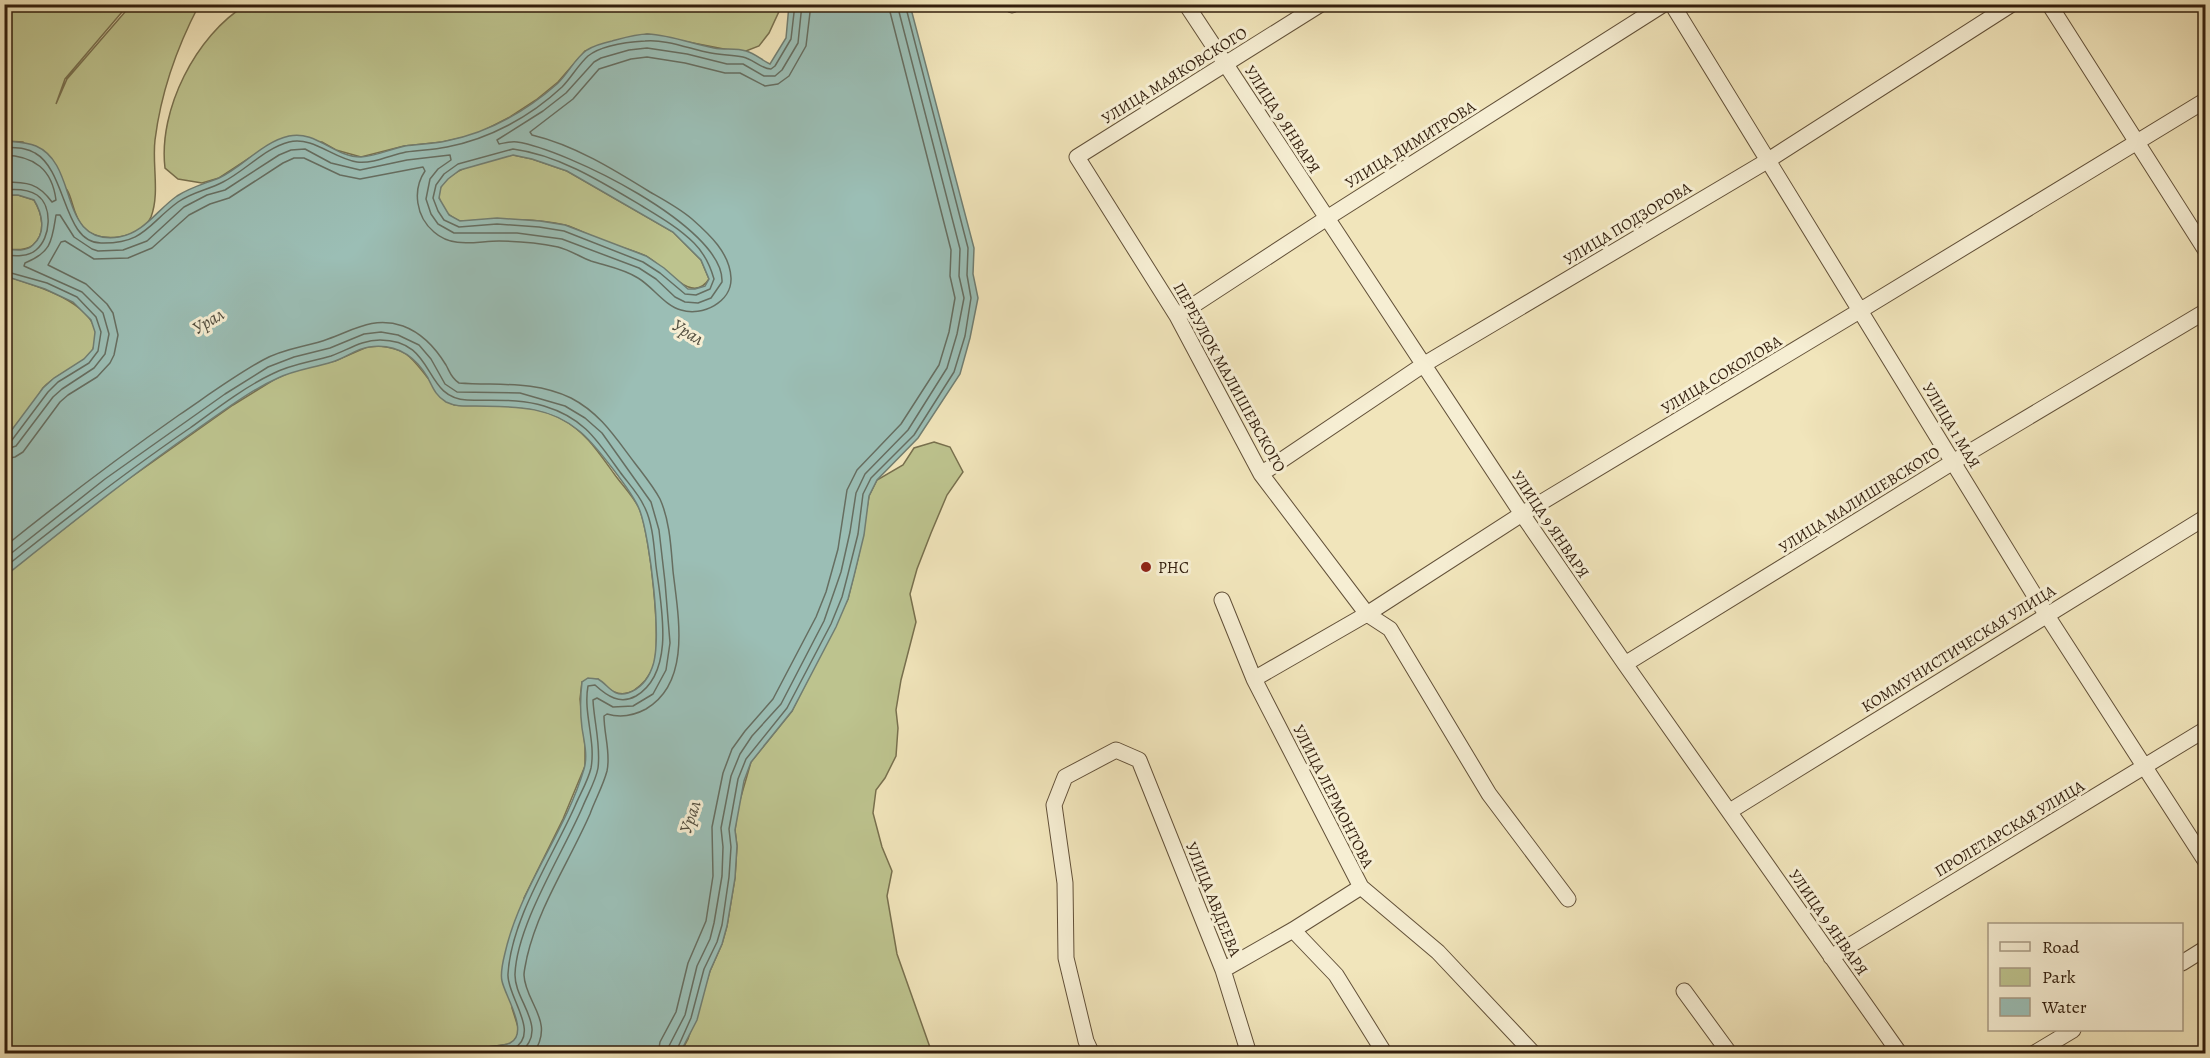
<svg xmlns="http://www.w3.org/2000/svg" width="2210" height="1058" font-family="Alegreya,serif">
<rect width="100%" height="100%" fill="#f1e5bb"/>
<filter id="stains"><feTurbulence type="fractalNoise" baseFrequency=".00333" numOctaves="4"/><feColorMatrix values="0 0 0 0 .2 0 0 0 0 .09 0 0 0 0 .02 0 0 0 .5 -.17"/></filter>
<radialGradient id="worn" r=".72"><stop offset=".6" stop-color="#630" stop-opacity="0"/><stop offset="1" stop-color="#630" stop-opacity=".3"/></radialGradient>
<!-- green -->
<path fill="#bdc38e" stroke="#78704e" stroke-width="1.5" d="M 4,5 L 128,5 L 65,79 L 56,104 L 67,79 L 131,5 L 199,5 C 177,47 161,92 155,140 C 152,165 160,193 151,217 C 141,239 98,245 83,227 C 73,216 73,199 67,190 C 54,173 37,158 23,142 L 5,141 Z
M 246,5 L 782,5 L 769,33 L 759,46 L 746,51 L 729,50 L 647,34 L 585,51 L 558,82 L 536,100 L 510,117 L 475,135 L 442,142 L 404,146 L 361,157 L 336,150 L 322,142 L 272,143 L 219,178 L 202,183 L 178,179 L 165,168 C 158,110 196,35 246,5 Z
M 513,155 L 532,159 L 567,171 L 673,232 L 701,260 L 709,279 C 692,306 665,266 646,256 C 631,249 614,246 599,239 C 587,235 577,228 565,225 C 531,217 494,220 459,221 C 450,216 444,212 440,201 C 431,170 493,159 513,155 Z
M 5,195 L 18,195 L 34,200 C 42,213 47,233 33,245 C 26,251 14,250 5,249 Z
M 5,276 C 32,284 112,306 93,349 C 86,365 55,373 43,388 C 39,393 37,399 33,403 C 24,416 14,427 5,439 Z
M 380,346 C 407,349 411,357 427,377 C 435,387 445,396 454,405 C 490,407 530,401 562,419 C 586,432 599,453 615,475 C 623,486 633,496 639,508 C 650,533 662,643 653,667 C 649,678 642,685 633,691 C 618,699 608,689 598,679 L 582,682 L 580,699 L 585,746 L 585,766 L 563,819 L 524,898 L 512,1008 L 519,1030 L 516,1039 L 510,1044 L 488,1047 L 483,1054 L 5,1053 L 4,576 L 113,490 L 233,405 L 275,379 L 298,369 L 335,361 L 367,347 Z
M 934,442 L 950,447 L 963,472 L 947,495 L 931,533 L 917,569 L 910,594 L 916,622 L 901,680 L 896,710 L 898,728 L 896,756 L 885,778 L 876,790 L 873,813 L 882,847 L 892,871 L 887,896 L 897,954 L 932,1053 L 680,1054 L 688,1039 L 710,971 L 722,944 L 727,926 L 735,878 L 737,846 L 735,830 L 738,807 L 751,762 L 792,711 L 848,599 L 859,554 L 869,496 L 877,480 L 903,465 L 914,448 Z"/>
<!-- water -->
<path fill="#9bbeb5" stroke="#717e72" stroke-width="1.5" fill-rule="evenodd" d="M 789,5 L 910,5 L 974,248 L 973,274 L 978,298 L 970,338 L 960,374 L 918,438 L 877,480 L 869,496 L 864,535 L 854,576 L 848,599 L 836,627 L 792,711 L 751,762 L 744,781 L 735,830 L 737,846 L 735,878 L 727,926 L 722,944 L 710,971 L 697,1020 L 680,1053 L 483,1053 L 488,1047 C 495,1046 505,1046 510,1043 C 530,1033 505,996 502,981 C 500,973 503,961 505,953 C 520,887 565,833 584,769 C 588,756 584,741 582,728 C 580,712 580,698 582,682 L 588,678 C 589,678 597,679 598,679 C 609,685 613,698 628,693 C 640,689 648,679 652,668 C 663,642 650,539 640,511 C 634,494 593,441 578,430 C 547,405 514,407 476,406 C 466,406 456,407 446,402 C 436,396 433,388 428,378 C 415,356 396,343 369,347 C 356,349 345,358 332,362 C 313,368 295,370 278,378 C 249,391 222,412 196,430 C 130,476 68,526 5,576 L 5,439 L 43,388 L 54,378 L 84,359 L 93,349 L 95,332 L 91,320 L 73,302 L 45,289 L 5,276 L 5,249 C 14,250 26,252 33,245 C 47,233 42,213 34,200 L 18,195 L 5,195 L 5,141 C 15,142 26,142 36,146 C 80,165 57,246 119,237 C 144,233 158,209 177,196 C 191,187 204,184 219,178 C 243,167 262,142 289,136 C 316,130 334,157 361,157 C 376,156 391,149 405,146 C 419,144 432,144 446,141 C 487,133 525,112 557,84 C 568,74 575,58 587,50 C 595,45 603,43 612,41 C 623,38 636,34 648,34 C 670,35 693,44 714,48 C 725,50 736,48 746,51 C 754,53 762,60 770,64 L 786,38 ZM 513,155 L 532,159 L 567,171 L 673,232 L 701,260 L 709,279 L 705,286 L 695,289 L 688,289 L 664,268 L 646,256 L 565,225 L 540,221 L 497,218 L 460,221 L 449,215 L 439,198 L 441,187 L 448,179 L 460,170 Z"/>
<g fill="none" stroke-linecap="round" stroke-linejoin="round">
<!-- shore -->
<path stroke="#666e61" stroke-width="1.5" d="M 4,147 C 15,148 26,147 35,153 C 67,171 63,243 101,243 C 144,244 148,224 178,202 C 192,192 208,190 223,182 C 245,171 265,148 289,142 C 313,136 334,159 357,162 C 373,164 391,155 406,152 C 419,150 433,150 447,147 C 489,139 530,117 562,87 C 571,78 578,65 588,56 C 602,45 628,42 645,41 C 666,39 690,49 711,53 C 722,55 733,55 743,57 C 753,59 761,69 771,69 L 775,66 L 791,39 L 795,4
M 513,149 C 559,155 602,182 642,206 C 660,217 679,228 694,243 C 704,253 710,265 714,279 L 710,289 L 696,295 L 685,294 L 660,273 L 643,262 L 564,231 L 539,227 L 497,224 L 459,227 L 444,220 L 438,211 L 433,198 L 436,185 L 444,174 L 458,164 Z
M 4,155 C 34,156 52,169 56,200 L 52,202 C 38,183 27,182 4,182
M 4,190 C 14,189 28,189 37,195 C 53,206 51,238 36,250 C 28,257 15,256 4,255
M 4,271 L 47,283 L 77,297 L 96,317 L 101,332 L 98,351 L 89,363 L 58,382 L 48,392 L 12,440 L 4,442
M 4,450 L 16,446 L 53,397 L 62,389 L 94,368 L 105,354 L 109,334 L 103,313 L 82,292 L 24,266 L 25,263 C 52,252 52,240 56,215 L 60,215 L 74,237 L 92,249 L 98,251 L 123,250 L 147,241 L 184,207 L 207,195 L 225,190 L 279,155 L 291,150 L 305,149 L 331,163 L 360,170 L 407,160 L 450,155 L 451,160 L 438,169 L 430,179 L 426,199 L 431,214 L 438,224 L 454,233 L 517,233 L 562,239 L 639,268 L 656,279 L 675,297 L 685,302 L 698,303 L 711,298 L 722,282 C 725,227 565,149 517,142 C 511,141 505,143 499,144 L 497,140 L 543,111 L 566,93 L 594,62 L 601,58 L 629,50 L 647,48 L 687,54 L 727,64 L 743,64 L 764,76 L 775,76 L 782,70 L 798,43 L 802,4
M 4,459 L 15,457 L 23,452 L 60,402 L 68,395 L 97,377 L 110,363 L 114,355 L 118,335 L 113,313 L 107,304 L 86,284 L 48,265 L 61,242 L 65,241 L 94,259 L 128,258 L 152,248 L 189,215 L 210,204 L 229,198 L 283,163 L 294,158 L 304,158 L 340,175 L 360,179 L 423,167 L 425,171 C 412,190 416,217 434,232 C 453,249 477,241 499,241 C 519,241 539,243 558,247 C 570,250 580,257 591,261 C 607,266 624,269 638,278 C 653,287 665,306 681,310 C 702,317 732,302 731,278 C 730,253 709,234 692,219 C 679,208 664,200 650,192 C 613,169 574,145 532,135 L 530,132 L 573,99 L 599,69 L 631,59 L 647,57 L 685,63 L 725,73 L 740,73 L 765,86 L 778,84 L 789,76 L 806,46 L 811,4
M 4,547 C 61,501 119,457 179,415 C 207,396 234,376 263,360 C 284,348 307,347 328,339 C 354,330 373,316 403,326 C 422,333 435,347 446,365 C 450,372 451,378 459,383 C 498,386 533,380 571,398 C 600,413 615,437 634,462 C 643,474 653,486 660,499 C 670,521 671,548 673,571 C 678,615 692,682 646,709 C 633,716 621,718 607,714 L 604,716 C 604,735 611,753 607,771 C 603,786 595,800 590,814 C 569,862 539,906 527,957 C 526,963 524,970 524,975 C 525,1003 556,1021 533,1054
M 4,559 L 105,479 L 225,394 L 268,367 L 294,357 L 330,348 L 364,334 L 381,332 L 398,335 L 419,345 L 431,359 L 445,384 L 457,392 L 520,393 L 565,406 L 585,418 L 602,433 L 651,502 L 659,530 L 665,582 L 670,643 L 666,670 L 653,694 L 633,706 L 613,707 L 597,698 L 593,700 C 594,722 601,745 598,768 C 596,780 588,794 583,806 C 563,853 517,924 515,974 C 514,1002 551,1028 519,1054
M 4,568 C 65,519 126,472 190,428 C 216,409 243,388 272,374 C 291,364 311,362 331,356 C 348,350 361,340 380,340 C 437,340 422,398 467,400 C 493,401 519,398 544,406 C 584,418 597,440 620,472 C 628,483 638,493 644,506 C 653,523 654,547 656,566 C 661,605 676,672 636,696 C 620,705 607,696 595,685 L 588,686 C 583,713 596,741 591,768 C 588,781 580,794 575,806 C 553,856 511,919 508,974 C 506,995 542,1034 513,1049 C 507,1052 498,1051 491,1054
M 658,1054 L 660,1042 L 676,1012 L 688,963 L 706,921 L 713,876 L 712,827 L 723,773 L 732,749 L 745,731 L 773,699 L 816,617 L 826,592 L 838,549 L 847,490 L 857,470 L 901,424 L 939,365 L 949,332 L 955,298 L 950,276 L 951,250 L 888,4
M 667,1054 L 669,1046 L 685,1015 L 697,966 L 710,939 L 714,923 L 722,876 L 723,847 L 721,828 L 731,776 L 740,754 L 752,736 L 781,704 L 824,621 L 841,572 L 850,532 L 856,493 L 865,474 L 908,430 L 947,368 L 957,334 L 964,298 L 959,276 L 960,249 L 897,4
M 675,1054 L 691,1018 L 704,969 L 717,942 L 722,925 L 729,877 L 731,847 L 729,829 L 738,779 L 746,759 L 787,708 L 831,624 L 842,597 L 848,574 L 858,534 L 863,494 L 871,478 L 914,435 L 954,372 L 965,336 L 971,298 L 967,275 L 968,248 L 905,4"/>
<!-- minor casing -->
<g stroke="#625038" stroke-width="17">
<path id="minor" d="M 1186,4 L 1522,514 L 1625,664 L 1900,1054
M 1321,4 L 1077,157 L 1177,316 L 1261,474 L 1367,614 L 1390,629 L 1489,794 L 1568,899
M 1672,4 L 2046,614 L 2206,862
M 2049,4 L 2206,251
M 1012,5 L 1013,4
M 1177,316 L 1327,218 L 1664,4
M 1261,474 L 1423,365 L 1767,161 L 2012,4
M 1222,600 L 1254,679 L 1361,887 L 1438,952 L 1534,1054
M 1625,664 L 1953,462 L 2206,311
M 1254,679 L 1367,614 L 1522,514 L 1861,310 L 2206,100
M 1730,811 L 2206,517
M 1293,930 L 1336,975 L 1385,1054
M 1831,957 L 2206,729
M 2182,963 L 2206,948
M 1223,970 L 1293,930 L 1361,887
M 1684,991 L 1730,1054
M 1092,1054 L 1086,1041 L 1066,958 L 1065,883 L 1054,805 L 1065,777 L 1116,750 L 1139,760 L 1223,970 L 1249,1054
M 2033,1054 L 2073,1030"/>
</g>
<!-- minor -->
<use href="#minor" stroke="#f6eed3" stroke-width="15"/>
</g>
<!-- markers -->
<circle fill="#8f2418" stroke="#f6eed3" stroke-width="2" cx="1146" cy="567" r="6"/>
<g text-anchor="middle" stroke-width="6" stroke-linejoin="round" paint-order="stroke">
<!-- street labels -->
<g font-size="16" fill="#321e0d" stroke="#f6eed3">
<text transform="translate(1174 75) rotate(-32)" y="6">УЛИЦА МАЯКОВСКОГО</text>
<text transform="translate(1283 119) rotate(57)" y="6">УЛИЦА 9 ЯНВАРЯ</text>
<text transform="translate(1410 144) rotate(-32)" y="6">УЛИЦА ДИМИТРОВА</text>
<text transform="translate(1627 223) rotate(-31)" y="6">УЛИЦА ПОДЗОРОВА</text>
<text transform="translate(1721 374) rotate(-31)" y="6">УЛИЦА СОКОЛОВА</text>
<text transform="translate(1230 377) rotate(61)" y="6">ПЕРЕУЛОК МАЛИШЕВСКОГО</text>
<text transform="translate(1952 425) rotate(59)" y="6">УЛИЦА 1 МАЯ</text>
<text transform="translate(1859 499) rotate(-32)" y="6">УЛИЦА МАЛИШЕВСКОГО</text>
<text transform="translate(1551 524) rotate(56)" y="6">УЛИЦА 9 ЯНВАРЯ</text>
<text transform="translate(1958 648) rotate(-32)" y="6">КОММУНИСТИЧЕСКАЯ УЛИЦА</text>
<text transform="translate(1334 796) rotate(63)" y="6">УЛИЦА ЛЕРМОНТОВА</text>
<text transform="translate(2009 828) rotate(-31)" y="6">ПРОЛЕТАРСКАЯ УЛИЦА</text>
<text transform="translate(1214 899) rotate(68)" y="6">УЛИЦА АВДЕЕВА</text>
<text transform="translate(1829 922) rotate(55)" y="6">УЛИЦА 9 ЯНВАРЯ</text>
</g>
<!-- poi labels -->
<g font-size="16" fill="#321e0d" stroke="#f6eed3" text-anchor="start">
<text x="1158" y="573">РНС</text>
</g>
<!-- water labels -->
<g font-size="18" font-style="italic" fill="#524e3f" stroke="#f6eed3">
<text transform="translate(208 321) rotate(-31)" y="6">Урал</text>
<text transform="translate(688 332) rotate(31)" y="6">Урал</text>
<text transform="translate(690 817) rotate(-72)" y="6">Урал</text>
</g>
</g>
<!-- margin -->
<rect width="2210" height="1058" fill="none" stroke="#f1e5bb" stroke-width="24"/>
<rect x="6" y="6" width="2198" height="1046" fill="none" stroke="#321e0d" stroke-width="3"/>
<rect x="12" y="12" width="2186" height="1034" fill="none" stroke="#321e0d" stroke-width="1.5"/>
<!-- legend -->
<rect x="1988" y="923" width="195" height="108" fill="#f6eed3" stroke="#a89b84" stroke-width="1.5"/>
<rect x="2000" y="942" width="30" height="9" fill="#f6eed3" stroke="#a89b84" stroke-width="1.5"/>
<text x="2042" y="953" font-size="18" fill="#321e0d">Road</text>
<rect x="2000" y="968" width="30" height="18" fill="#bdc38e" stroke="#a89b84" stroke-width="1.5"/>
<text x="2042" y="983" font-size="18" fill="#321e0d">Park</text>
<rect x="2000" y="998" width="30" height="18" fill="#9bbeb5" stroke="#a89b84" stroke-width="1.5"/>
<text x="2042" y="1013" font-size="18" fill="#321e0d">Water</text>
<rect width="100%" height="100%" filter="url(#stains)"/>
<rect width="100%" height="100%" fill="url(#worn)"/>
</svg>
